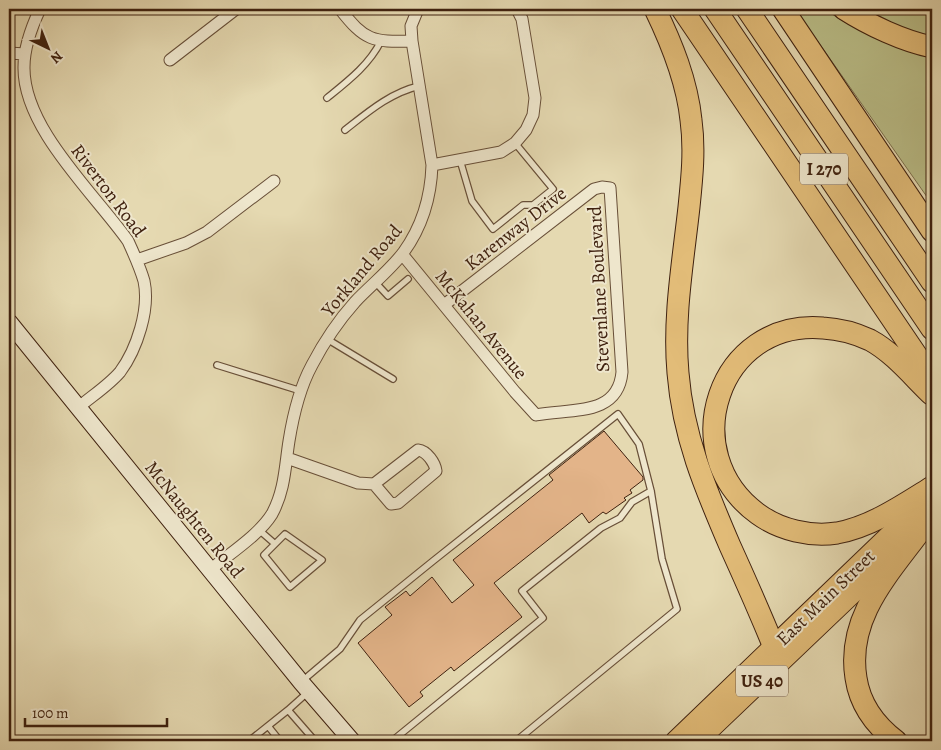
<svg xmlns="http://www.w3.org/2000/svg" width="941" height="750" font-family="Alegreya,serif">
<rect width="100%" height="100%" fill="#e5d9b1"/>
<filter id="stains"><feTurbulence type="fractalNoise" baseFrequency=".004" numOctaves="4"/><feColorMatrix values="0 0 0 0 .2 0 0 0 0 .09 0 0 0 0 .02 0 0 0 .5 -.17"/></filter>
<radialGradient id="worn" r=".72"><stop offset=".6" stop-color="#630" stop-opacity="0"/><stop offset="1" stop-color="#630" stop-opacity=".3"/></radialGradient>
<!-- green -->
<path fill="#babe88" stroke="#7c704c" d="M 795,9 L 824,9 L 843,21 L 869,34 L 932,56 L 932,204 Z
M 843,9 L 932,9 L 932,45 Z"/>
<!-- building -->
<path fill="#e3b489" stroke="#3f210f" d="M 604,431 L 643,477 L 643,480 L 630,490 L 632,493 L 624,498 L 626,500 L 606,514 L 603,512 L 589,523 L 582,513 L 494,583 L 522,617 L 454,671 L 451,667 L 420,692 L 423,696 L 409,707 L 358,643 L 392,615 L 385,607 L 406,591 L 410,596 L 432,577 L 452,603 L 474,585 L 453,560 L 553,480 L 549,475 Z"/>
<g fill="none" stroke-linecap="round" stroke-linejoin="round">
<!-- lane casing -->
<g stroke="#684f38" stroke-width="8">
<path id="lane" d="M 327,98 C 348,81 369,65 381,41
M 345,130 C 368,112 390,93 419,86
M 460,160 L 472,201 L 493,229 L 523,205 L 533,205 L 553,189 L 515,143
M 375,282 L 388,296 L 408,279
M 327,339 L 393,379
M 217,365 L 301,391
M 259,530 L 274,543
M 285,534 L 322,560 L 290,587 L 264,555 Z
M 301,682 L 340,649 L 360,620 L 433,561 L 618,414 L 639,444 L 651,491 L 662,559 L 677,609 L 516,741
M 288,710 L 315,741
M 268,726 L 280,741
M 249,741 L 288,710 L 307,693
M 392,741 L 543,618 L 522,591 L 601,528 L 620,518 L 632,502 L 651,491"/>
</g>
<!-- street casing -->
<g stroke="#684f38" stroke-width="13">
<path id="street" d="M 40,9 C 32,26 24,48 24,67 C 23,128 94,193 128,241 C 134,254 140,267 144,281 C 150,309 137,349 120,372 C 109,385 92,396 79,407
M 340,9 C 365,41 372,42 412,41
M 9,53 L 25,54
M 170,60 L 236,9
M 432,165 L 501,152 L 515,143 L 526,130 L 533,115 L 535,98 L 522,19 L 517,9
M 402,254 L 515,392 L 536,415 C 568,408 618,418 622,372 L 610,188 L 602,187 L 594,189 L 444,305
M 137,260 L 186,243 L 207,232 L 274,181
M 418,450 C 427,451 435,463 436,471 L 398,503 L 391,504 L 374,484 Z
M 287,458 L 358,483 L 374,484
M 210,570 C 229,554 259,535 272,514 C 285,490 285,466 289,441 C 293,416 300,387 312,365 C 324,342 338,321 355,302 C 370,286 389,271 403,253 C 422,227 431,197 432,165 L 412,41 L 411,26 L 418,9"/>
</g>
<!-- secondary casing -->
<g stroke="#3f210f" stroke-width="18">
<path id="secondary" d="M 9,322 L 301,682 L 352,741"/>
</g>
<!-- primary casing -->
<g stroke="#3f210f" stroke-width="21">
<path id="primary" d="M 675,741 L 932,494
M 698,741 L 932,518"/>
</g>
<!-- highway casing -->
<g stroke="#3f210f" stroke-width="23">
<path id="highway" d="M 655,9 C 672,44 687,81 691,120 C 695,149 692,178 689,207 C 683,262 673,318 678,373 C 683,436 705,488 730,546 C 745,579 760,613 774,647
M 682,9 L 932,378
M 715,9 L 932,329
M 747,9 L 932,282
M 783,9 L 932,231
M 844,9 C 869,25 903,41 932,47
M 932,395 C 913,377 894,353 870,340 C 855,333 840,329 823,328 C 718,319 674,453 758,514 C 780,530 810,537 837,533 C 871,527 903,505 932,487
M 896,741 C 875,725 860,705 856,678 C 846,616 890,573 924,526"/>
</g>
<!-- lane -->
<use href="#lane" stroke="#eee6cc" stroke-width="5.5"/>
<!-- street -->
<use href="#street" stroke="#eee6cc" stroke-width="11"/>
<!-- secondary -->
<use href="#secondary" stroke="#eee6cc" stroke-width="16"/>
<!-- primary -->
<use href="#primary" stroke="#e2bc78" stroke-width="19"/>
<!-- highway -->
<use href="#highway" stroke="#e2bc78" stroke-width="21"/>
</g>
<g text-anchor="middle" stroke-width="4" stroke-linejoin="round" paint-order="stroke">
<!-- shield labels -->
<g fill="#eee6cc" stroke="#745c48" stroke-width="1">
<rect x="800" y="153.5" width="48" height="31" rx="4"/>
<rect x="736" y="665.5" width="52" height="31" rx="4"/>
</g>
<g font-size="18" font-weight="bold" fill="#3f210f">
<text x="824" y="175">I 270</text>
<text x="762" y="687">US 40</text>
</g>
<!-- street labels -->
<g font-size="19" fill="#3f210f" stroke="#eee6cc">
<text transform="translate(109 190) rotate(53)" y="7">Riverton Road</text>
<text transform="translate(515 228) rotate(-38)" y="7">Karenway Drive</text>
<text transform="translate(361 270) rotate(-50)" y="7">Yorkland Road</text>
<text transform="translate(598 289) rotate(-93)" y="7">Stevenlane Boulevard</text>
<text transform="translate(482 324) rotate(51)" y="7">McKahan Avenue</text>
<text transform="translate(195 519) rotate(51)" y="7">McNaughten Road</text>
<text transform="translate(825 597) rotate(-44)" y="7">East Main Street</text>
</g>
</g>
<!-- margin -->
<rect width="941" height="750" fill="none" stroke="#e5d9b1" stroke-width="30"/>
<rect x="10" y="10" width="921" height="730" fill="none" stroke="#3f210f" stroke-width="2.5"/>
<rect x="15" y="15" width="911" height="720" fill="none" stroke="#3f210f"/>
<!-- north arrow -->
<g transform="translate(48 48) rotate(137)" stroke="#eee6cc" stroke-width="4" paint-order="stroke">
<path d="M0-4L9 19L0 12L-9 19Z" fill="#3f210f"/>
<text y="-8" font-size="14" font-weight="bold" text-anchor="middle" fill="#3f210f">N</text>
</g>
<!-- scale -->
<path d="M25 718v8h142v-8" fill="none" stroke="#3f210f" stroke-width="2.5"/>
<text x="32" y="718" font-size="15" fill="#3f210f" stroke="#eee6cc" stroke-width="4" paint-order="stroke">100 m</text>
<rect width="100%" height="100%" filter="url(#stains)"/>
<rect width="100%" height="100%" fill="url(#worn)"/>
</svg>
